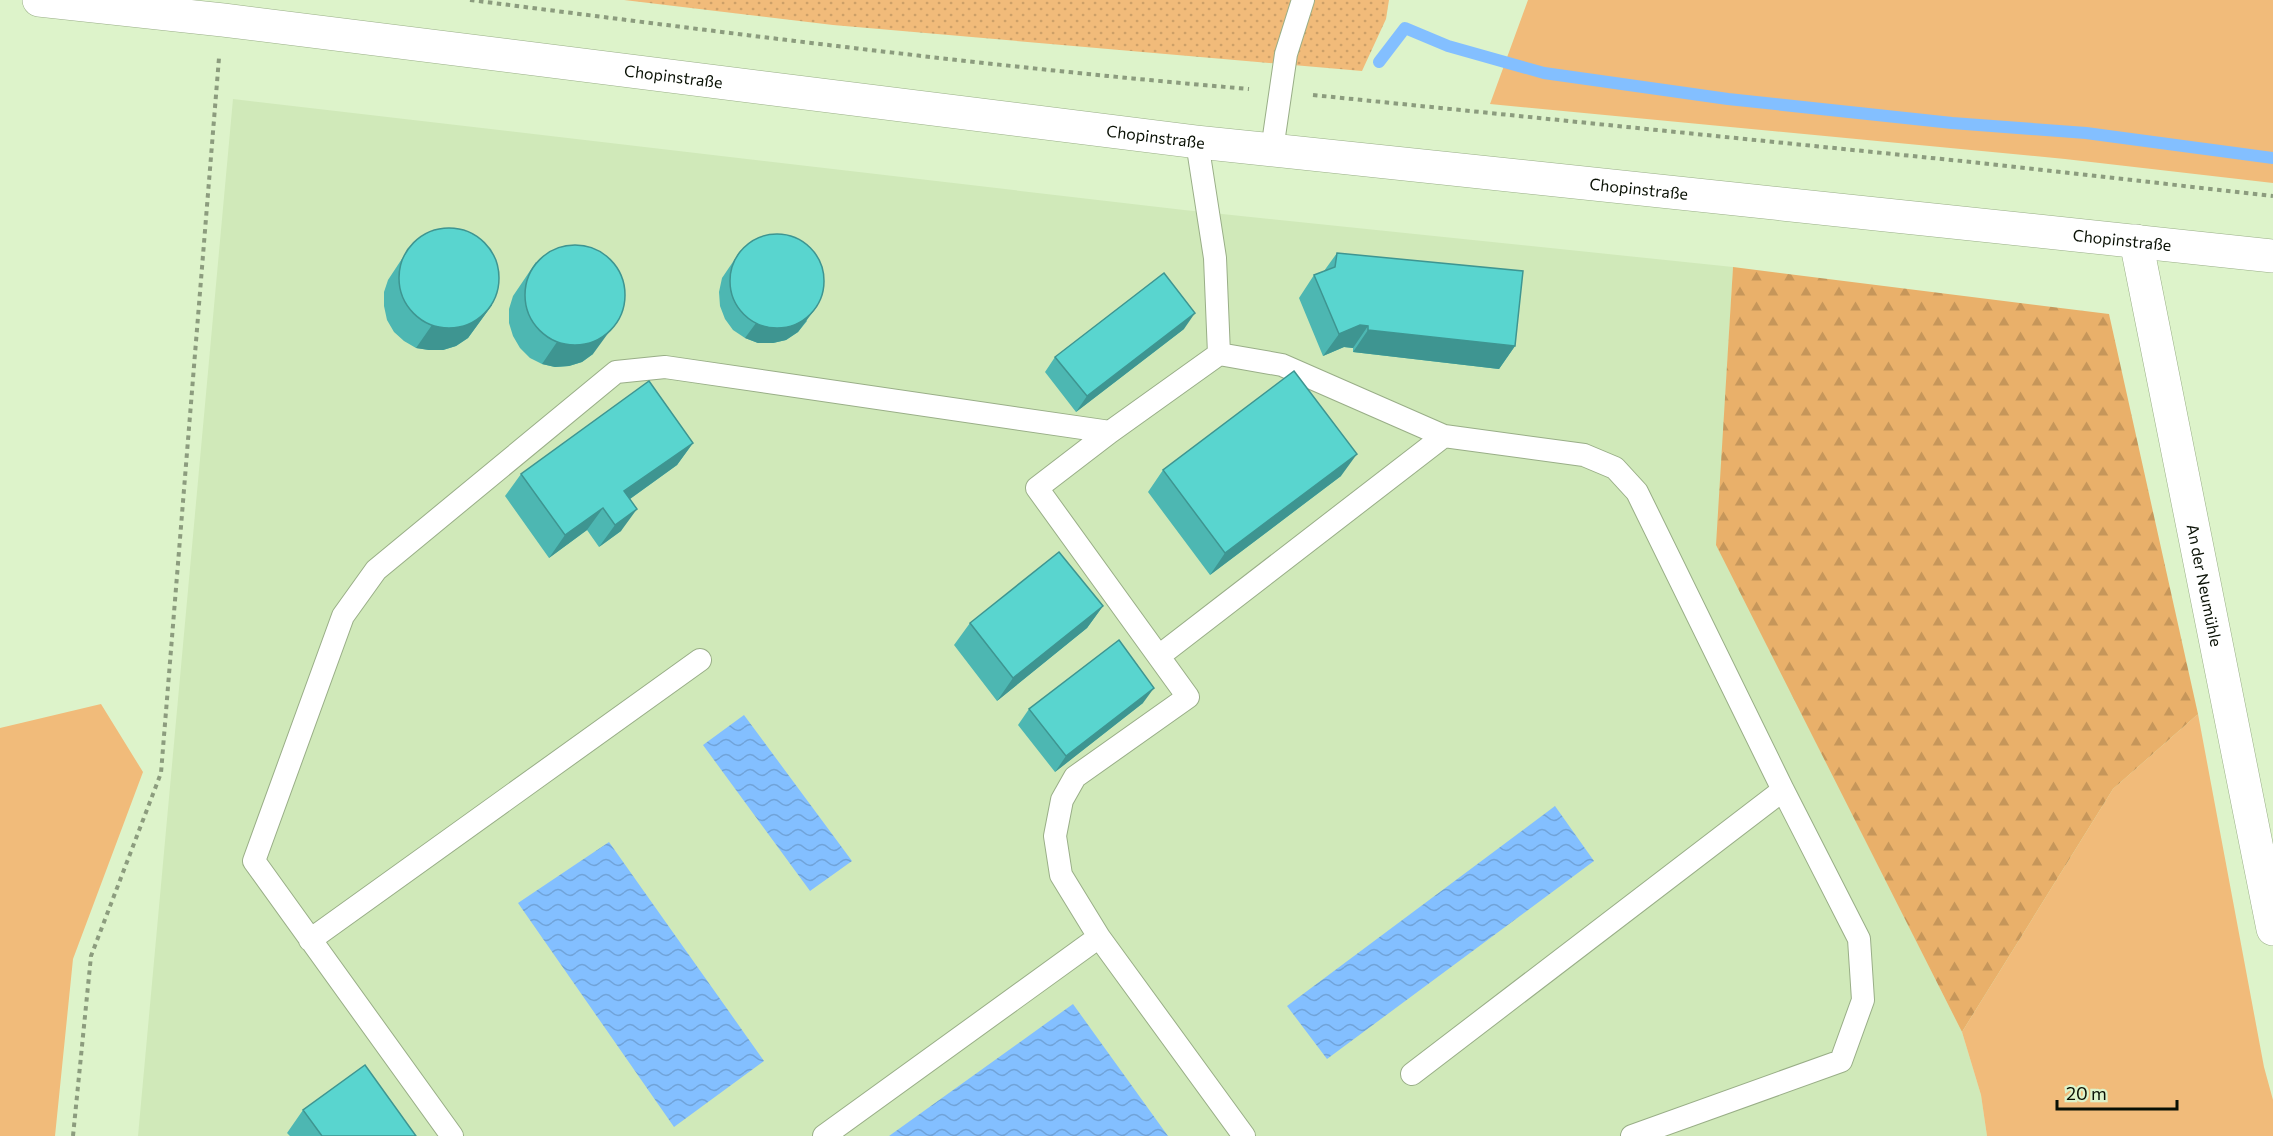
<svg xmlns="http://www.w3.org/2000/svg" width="2273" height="1136" font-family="Commissioner,sans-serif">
<defs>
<pattern id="forest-firs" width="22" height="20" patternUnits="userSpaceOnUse" patternTransform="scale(1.5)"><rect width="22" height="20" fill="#e9b06a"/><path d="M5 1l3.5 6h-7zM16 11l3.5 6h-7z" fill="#c6965a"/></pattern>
<pattern id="garden-dots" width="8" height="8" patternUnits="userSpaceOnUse" patternTransform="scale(1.5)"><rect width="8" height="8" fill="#f1bb7a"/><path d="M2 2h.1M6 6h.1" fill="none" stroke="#cda068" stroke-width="1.8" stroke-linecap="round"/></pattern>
<pattern id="water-waves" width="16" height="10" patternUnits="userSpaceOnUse" patternTransform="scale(1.5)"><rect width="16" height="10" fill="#83bfff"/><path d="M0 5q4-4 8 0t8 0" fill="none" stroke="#70a3d9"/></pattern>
</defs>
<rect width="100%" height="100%" fill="#ddf3ca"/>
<!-- built -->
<path fill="#d0e9b9" d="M 233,99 L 1184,210 L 1733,267 L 1717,545 L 1962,1032 L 1981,1095 L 1987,1136 L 138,1136 Z"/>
<!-- grass -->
<path fill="#f1bb7a" d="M 1528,0 L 2273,0 L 2273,183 L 2065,159 L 1490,104 Z
M 101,704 L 143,772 L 73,959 L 55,1136 L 0,1136 L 0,728 Z
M 2198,714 L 2264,1067 L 2273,1100 L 2273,1136 L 1987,1136 L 1981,1095 L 1962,1032 L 2113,789 Z"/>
<!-- forest -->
<path fill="url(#forest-firs)" d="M 1733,267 L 2109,314 L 2198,714 L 2113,789 L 1962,1032 L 1716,545 Z"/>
<!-- garden -->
<path fill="url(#garden-dots)" d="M 624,0 L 1389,0 L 1386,19 L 1362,71 L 833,25 Z"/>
<!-- water -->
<path fill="url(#water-waves)" d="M 744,715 L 852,861 L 810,891 L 703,745 Z
M 1555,806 L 1594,861 L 1327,1059 L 1287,1006 Z
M 609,842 L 764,1061 L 674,1127 L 518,903 Z
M 1073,1004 L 1168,1136 L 889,1136 Z"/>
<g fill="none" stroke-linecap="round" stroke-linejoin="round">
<!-- stream -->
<path stroke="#83bfff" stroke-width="12" d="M 1379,62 L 1405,28 L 1448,46 L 1544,73 L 1728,99 L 1952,123 L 2086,133 L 2273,158"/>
<!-- service casing -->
<g stroke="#99ae87" stroke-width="24">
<path id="service" d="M 1272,150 L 1286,54 L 1303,0
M 1219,354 L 1282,365 L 1444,436 L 1584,455 L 1615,468 L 1637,492 L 1783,790
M 1159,656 L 1444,436
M 1099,937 L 1244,1136
M 310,940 L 700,660
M 1412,1074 L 1783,790 L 1859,939 L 1863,1000 L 1841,1061 L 1632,1136
M 452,1136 L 254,861 L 343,616 L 376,570 L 616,372 L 665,367 L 1110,432 L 1219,354 L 1215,258 L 1197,142
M 824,1136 L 1099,937 L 1061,875 L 1055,836 L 1062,800 L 1075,777 L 1188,697 L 1037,488 L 1110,432"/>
</g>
<!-- minor casing -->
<g stroke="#99ae87" stroke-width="34">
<g id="minor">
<path id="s1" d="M 2136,241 L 2273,929"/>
</g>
</g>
<!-- secondary casing -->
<g stroke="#99ae87" stroke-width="34">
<g id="secondary">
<path id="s2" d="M 39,0 L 223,20 L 1197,142 L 2273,256"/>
</g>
</g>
<!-- path -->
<path stroke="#8c9c7e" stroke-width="4" stroke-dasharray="4.5 4.5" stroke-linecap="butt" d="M 470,0 C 729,33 988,67 1249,89
M 1313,95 L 1981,163 L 2273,196
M 73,1136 L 91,956 L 161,773 L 219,58"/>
<!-- service -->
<use href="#service" stroke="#fff" stroke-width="22"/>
<!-- minor -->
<use href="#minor" stroke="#fff" stroke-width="33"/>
<!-- secondary -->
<use href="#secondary" stroke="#fff" stroke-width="33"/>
</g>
<!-- wall -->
<path fill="#4db7b2" d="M 411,245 L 492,305 L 468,338 L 456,346 L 443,350 L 429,350 L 416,348 L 404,341 L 394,332 L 387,320 L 384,306 L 384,292 L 388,280 Z
M 741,250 L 807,321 L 798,332 L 786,340 L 773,343 L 758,343 L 745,338 L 733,330 L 725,319 L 720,306 L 719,292 L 722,278 Z
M 1337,253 L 1515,346 L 1499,369 L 1353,352 L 1353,348 L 1344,347 L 1323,356 L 1299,298 L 1314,275 L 1324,271 Z
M 536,262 L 593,354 L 582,362 L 569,366 L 555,367 L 542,364 L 530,358 L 520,348 L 513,336 L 509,323 L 509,309 L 513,296 Z
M 1184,329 L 1076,412 L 1045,372 L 1055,357 Z
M 693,443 L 677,465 L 630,499 L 621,531 L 599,547 L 587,530 L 549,558 L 505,496 L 521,474 Z
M 1163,470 L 1341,476 L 1210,575 L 1148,492 Z
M 1103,606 L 1087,628 L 997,701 L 954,645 L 970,623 Z
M 1143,703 L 1055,772 L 1018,725 L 1029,709 Z
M 303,1110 L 416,1136 L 290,1136 L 287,1133 Z"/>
<!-- shaded-wall -->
<path fill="#3e9591" d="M 492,305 L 468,338 L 456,346 L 443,350 L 429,350 L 416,348 L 432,325 Z
M 818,305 L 798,332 L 786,340 L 773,343 L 758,343 L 745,338 L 756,323 Z
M 1195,313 L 1184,329 L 1076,412 L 1087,396 Z
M 1360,325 L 1368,326 L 1353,348 L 1344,347 L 1323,356 L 1339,334 Z
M 1368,330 L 1515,346 L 1499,369 L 1353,352 Z
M 609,332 L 593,354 L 582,362 L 569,366 L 555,367 L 542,364 L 557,342 Z
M 693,443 L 677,465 L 609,514 L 624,491 Z
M 1357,454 L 1341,476 L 1210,575 L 1225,553 Z
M 603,508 L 587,530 L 549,558 L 565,535 Z
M 637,509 L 621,531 L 599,547 L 615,525 Z
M 1103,606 L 1087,628 L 997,701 L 1013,678 Z
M 1154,688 L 1143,703 L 1055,772 L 1066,756 Z"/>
<!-- building -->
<path fill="#59d5cf" stroke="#3e9591" stroke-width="1.5" d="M399 278a50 50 0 1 1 100 0a50 50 0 1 1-100 0Z
M730 281a47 47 0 1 1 94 0a47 47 0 1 1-94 0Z
M525 295a50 50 0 1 1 100 0a50 50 0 1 1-100 0Z
M 1337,253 L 1523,271 L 1515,346 L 1368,330 L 1368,326 L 1360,325 L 1339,334 L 1314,275 L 1335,267 Z
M 1164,273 L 1195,313 L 1087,396 L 1055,357 Z
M 1294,371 L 1357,454 L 1225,553 L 1163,470 Z
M 649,381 L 693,443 L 624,491 L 637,509 L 615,525 L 603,508 L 565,535 L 521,474 Z
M 1059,552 L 1103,606 L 1013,678 L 970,623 Z
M 1119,640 L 1154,688 L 1066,756 L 1029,709 Z
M 365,1065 L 416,1136 L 322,1136 L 303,1110 Z"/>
<g text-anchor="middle" stroke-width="5" stroke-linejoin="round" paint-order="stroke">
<!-- street labels -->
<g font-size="16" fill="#091004" stroke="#ddf3ca">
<text dy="6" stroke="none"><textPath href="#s2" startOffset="639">Chopinstraße</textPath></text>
<text dy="6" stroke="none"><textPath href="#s2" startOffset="1125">Chopinstraße</textPath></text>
<text dy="6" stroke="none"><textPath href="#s2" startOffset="1611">Chopinstraße</textPath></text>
<text dy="6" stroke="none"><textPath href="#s2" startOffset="2097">Chopinstraße</textPath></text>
<text dy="6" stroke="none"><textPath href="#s1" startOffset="351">An der Neumühle</textPath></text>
</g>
</g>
<!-- scale -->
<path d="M2057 1100v9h120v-9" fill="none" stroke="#091004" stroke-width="3"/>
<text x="2066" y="1100" font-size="18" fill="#091004" stroke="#ddf3ca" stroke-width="4.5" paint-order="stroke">20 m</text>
</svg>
